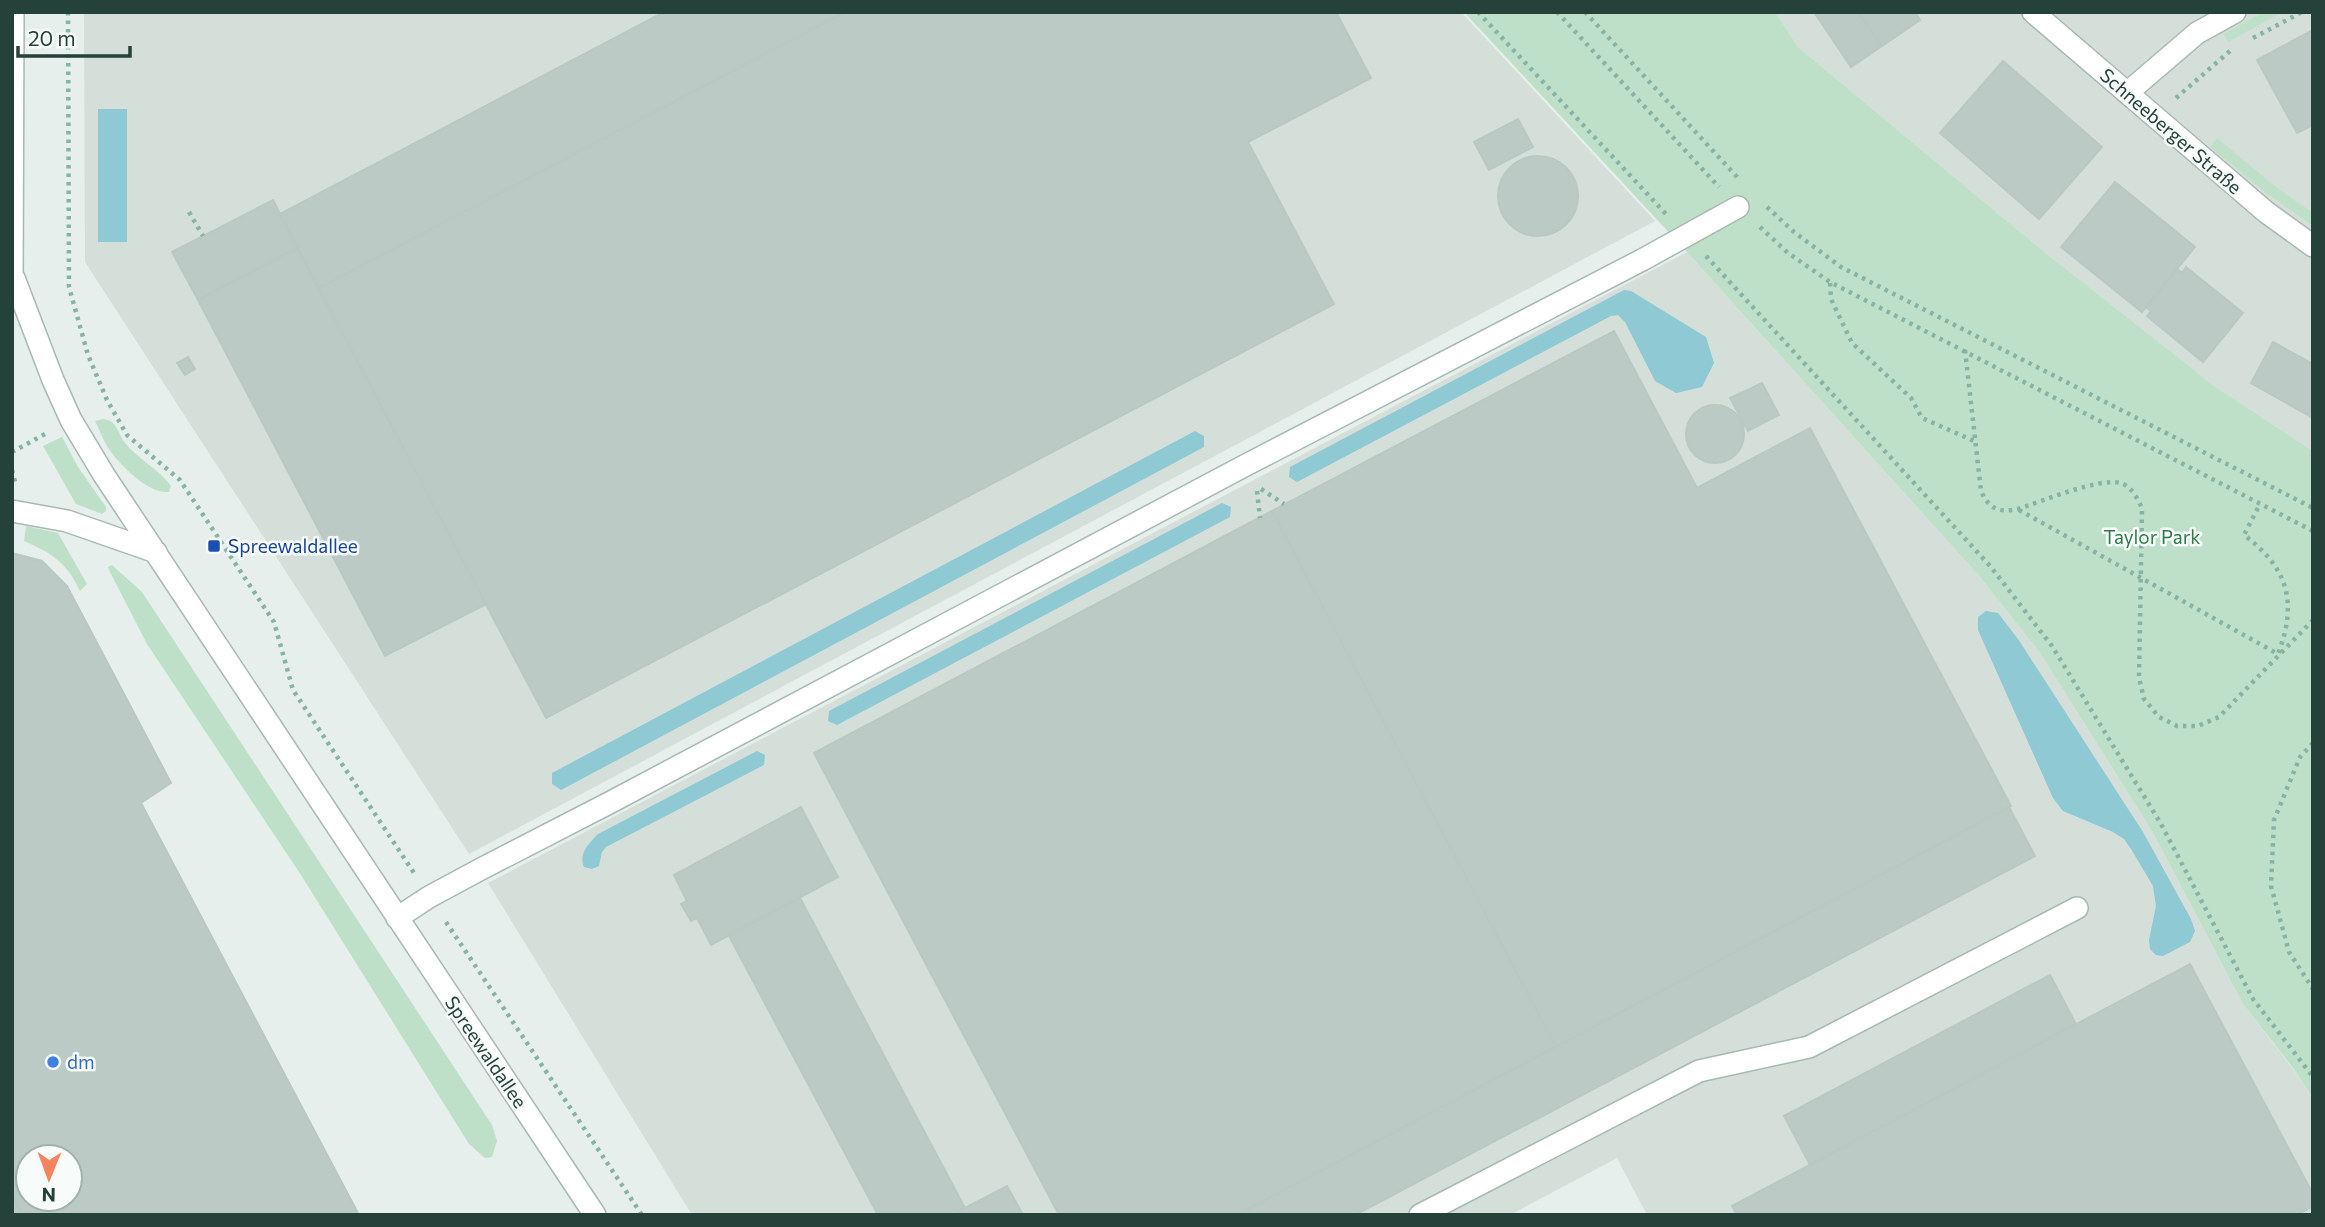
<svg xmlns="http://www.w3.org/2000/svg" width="2325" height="1227" font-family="Commissioner,sans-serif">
<rect width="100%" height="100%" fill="#e6efeb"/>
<!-- built -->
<path fill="#d4dfda" d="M 84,12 L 1461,12 L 1655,221 L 469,854 L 85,262 Z
M 1775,12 L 2313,12 L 2313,451 L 2217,388 L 2037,246 L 1798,47 Z
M 1687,252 L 1980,577 L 2040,653 L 2152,831 L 2243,1004 L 2293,1069 L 2313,1098 L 2313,1215 L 1647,1215 L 1617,1158 L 1510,1215 L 692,1215 L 488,883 Z"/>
<!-- green -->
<path fill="#bfe0c8" d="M 1464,12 L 1775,12 L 1798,47 L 2037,246 L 2217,388 L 2313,451 L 2313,1098 L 2293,1068 L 2243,1004 L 2152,831 L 2040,653 L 1980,577 L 1687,252 Z
M 2263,12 L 2283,12 L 2228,42 L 2224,34 Z
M 2217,138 L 2276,187 L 2313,213 L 2313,226 L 2269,195 L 2210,147 Z
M 103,419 C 117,420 118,433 125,443 C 138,459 159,469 171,486 L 169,492 C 149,494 122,467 111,452 C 104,443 100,431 95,421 Z
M 62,437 L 78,467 L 106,507 L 106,511 L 102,514 L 76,504 L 43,446 Z
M 26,526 L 58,533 L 87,584 L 80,591 C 67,563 52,553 24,541 Z
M 112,565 L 142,592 L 492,1125 L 497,1141 L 492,1157 L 485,1158 L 469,1144 L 301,875 L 147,644 L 110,572 L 108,567 Z"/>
<!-- water -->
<path fill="#8ec9d4" d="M 98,109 L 127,109 L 127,242 L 98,242 Z
M 1624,290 L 1631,291 L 1706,337 L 1714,363 L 1702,387 L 1676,393 L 1655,381 L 1625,322 L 1618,315 L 1611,316 L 1297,482 L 1289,477 L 1290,467 Z
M 1195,431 L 1204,436 L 1204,447 L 561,790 L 552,784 L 552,773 Z
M 1222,503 L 1231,507 L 1230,517 L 837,725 L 828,721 L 829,711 Z
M 1986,611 L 1998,613 L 2018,639 L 2143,832 L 2191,919 L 2195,931 L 2190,942 L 2163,956 L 2156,955 L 2150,949 L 2149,940 L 2156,906 L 2153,886 L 2131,849 L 2124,839 L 2113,832 L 2063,811 L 2053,798 L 1978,630 L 1978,617 Z
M 757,751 L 765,755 L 764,765 L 606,847 L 602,852 L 599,866 L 592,869 L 584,867 C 578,854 589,843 598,834 Z"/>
<!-- building -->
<path fill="#bbcac4" stroke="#b8c9c2" stroke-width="2" fill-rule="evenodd" d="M 664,12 L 845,12 L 319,288 L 280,214 Z
M 845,12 L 1336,12 L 1371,78 L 1248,142 L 1334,304 L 546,718 L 319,288 Z
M 1814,12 L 1858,12 L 1882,46 L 1851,67 Z
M 1858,12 L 1915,12 L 1920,20 L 1882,46 Z
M 2313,30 L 2313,125 L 2297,133 L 2257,60 Z
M 2003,61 L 2102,147 L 2039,219 L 1940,133 Z
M 1518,119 L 1533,147 L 1489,170 L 1474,142 Z
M1498 196a40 40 0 1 1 80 0a40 40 0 1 1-80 0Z
M 2115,182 L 2195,247 L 2142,312 L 2061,247 Z
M 273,200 L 297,248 L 198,300 L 172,252 Z
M 297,248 L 486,604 L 385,656 L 198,300 Z
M 2186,267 L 2243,313 L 2203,362 L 2147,316 L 2151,311 L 2146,307 L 2177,269 L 2182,273 Z
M 1614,331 L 1697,488 L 1810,428 L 2011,806 L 1556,1047 L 1272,511 Z
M 2273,342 L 2313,364 L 2313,418 L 2251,383 Z
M 188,357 L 195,369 L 185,375 L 177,363 Z
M 1762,383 L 1779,415 L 1748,431 L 1730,398 Z
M1686 434a29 29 0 1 1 58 0a29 29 0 1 1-58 0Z
M 1272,511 L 1556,1047 L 1237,1215 L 1059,1215 L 814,753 Z
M 12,553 L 42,561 L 67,586 L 171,783 L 141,803 L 359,1215 L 22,1215 L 12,1194 ZM 28,1157 L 70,1157 L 70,1199 L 28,1199 Z
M 801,807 L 838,877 L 711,945 L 697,918 L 691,921 L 681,904 L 687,901 L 674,875 Z
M 2009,807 L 2035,856 L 1355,1215 L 1237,1215 Z
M 800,898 L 965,1208 L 952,1215 L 878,1215 L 729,936 Z
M 2190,964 L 2313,1194 L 2313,1206 L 2297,1215 L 1737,1215 L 1732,1206 Z
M 2050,975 L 2076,1024 L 1810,1165 L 1784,1116 Z
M 1007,1186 L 1023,1215 L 952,1215 L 965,1208 Z
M 12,1194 L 22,1215 L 12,1215 Z"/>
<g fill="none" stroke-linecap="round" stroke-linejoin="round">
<!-- minor casing -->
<g stroke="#a8b8b2" stroke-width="24">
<path id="minor" d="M 2033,12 L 2266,212 L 2313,246
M 2127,93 L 2197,33 L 2235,12
M 14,278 L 53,380 L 71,420 L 104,475 L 595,1215
M 12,285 L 13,12
M 12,511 L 67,521 L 156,552
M 397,918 L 429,897 L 481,869 L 611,802 L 1246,465 L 1642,260 L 1738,207
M 1420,1215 L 1699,1071 L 1809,1047 L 2077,908"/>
</g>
<!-- path -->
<path stroke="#86b3a5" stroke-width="4.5" stroke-dasharray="3.5 5" stroke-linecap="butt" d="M 68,12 L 69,287 L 88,355 L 107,400 L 127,435 L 180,480 L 274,622 L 293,690 L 414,873
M 1478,12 L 1666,214
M 1557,12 L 1719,187
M 1585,12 L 1738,178
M 2253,38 L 2302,12
M 2176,98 L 2230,51
M 1767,207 L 1794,232 L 1841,267 L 2313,508
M 189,212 L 203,236
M 1760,227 L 1788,253 L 1830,282 L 2313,531
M 1706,256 L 1991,567 L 2052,646 L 2161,824 L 2253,999 L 2313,1077
M 1830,283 L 1831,299 L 1852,343 L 1911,398 L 1922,418 L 1974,441
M 1965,350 L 1981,491 C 1989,509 1999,513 2018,509 C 2040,502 2100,477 2121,483 C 2132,487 2137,498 2142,508 L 2139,678 L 2144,699 L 2159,717 L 2177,726 L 2198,726 L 2219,717 L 2313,620
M 12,452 L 45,434
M 12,470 L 15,482
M 1261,489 L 1284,504
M 1257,491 L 1260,518
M 2019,510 L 2278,654 C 2298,602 2288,568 2244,535 L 2260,504
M 2313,743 L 2300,757 L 2274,820 L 2271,886 L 2289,952 L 2313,989
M 446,922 L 642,1215"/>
<!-- minor -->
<use href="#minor" stroke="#fff" stroke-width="21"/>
</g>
<!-- markers -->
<rect fill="#1a4fb4" stroke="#f7fbf9" stroke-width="2.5" x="207" y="539" width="14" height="14" rx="3.5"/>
<circle fill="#3f7fe0" stroke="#f7fbf9" stroke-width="2.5" cx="53" cy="1062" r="7"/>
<g text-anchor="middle" stroke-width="5" stroke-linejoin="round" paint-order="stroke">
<!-- street labels -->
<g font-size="19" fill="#24423a" stroke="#f7fbf9">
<text transform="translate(2171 131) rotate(41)" y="7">Schneeberger Straße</text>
<text transform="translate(486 1052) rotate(56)" y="7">Spreewaldallee</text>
</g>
<!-- park labels -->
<g font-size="19" fill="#2d7a4b" stroke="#f7fbf9">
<text x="2152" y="544">Taylor Park</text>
</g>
<!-- transit labels -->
<g font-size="19" fill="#164399" stroke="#f7fbf9" text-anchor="start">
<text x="228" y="553">Spreewaldallee</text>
</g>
<!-- shop labels -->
<g font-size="19" fill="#366cbe" stroke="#f7fbf9" text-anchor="start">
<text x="67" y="1069">dm</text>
</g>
</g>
<!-- border -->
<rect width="2325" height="1227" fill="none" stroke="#24423a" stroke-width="28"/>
<!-- north arrow -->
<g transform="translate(49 1178) rotate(181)"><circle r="33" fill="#f7fbf9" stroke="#a3b1ad" stroke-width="2"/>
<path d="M0-5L12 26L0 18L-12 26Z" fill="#f4845f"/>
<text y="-10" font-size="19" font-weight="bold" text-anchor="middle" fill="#24423a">N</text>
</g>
<!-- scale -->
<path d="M18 46v10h112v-10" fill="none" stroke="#24423a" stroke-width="3.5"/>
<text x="28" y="46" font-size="21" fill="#24423a" stroke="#f7fbf9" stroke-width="5" paint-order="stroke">20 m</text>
</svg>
